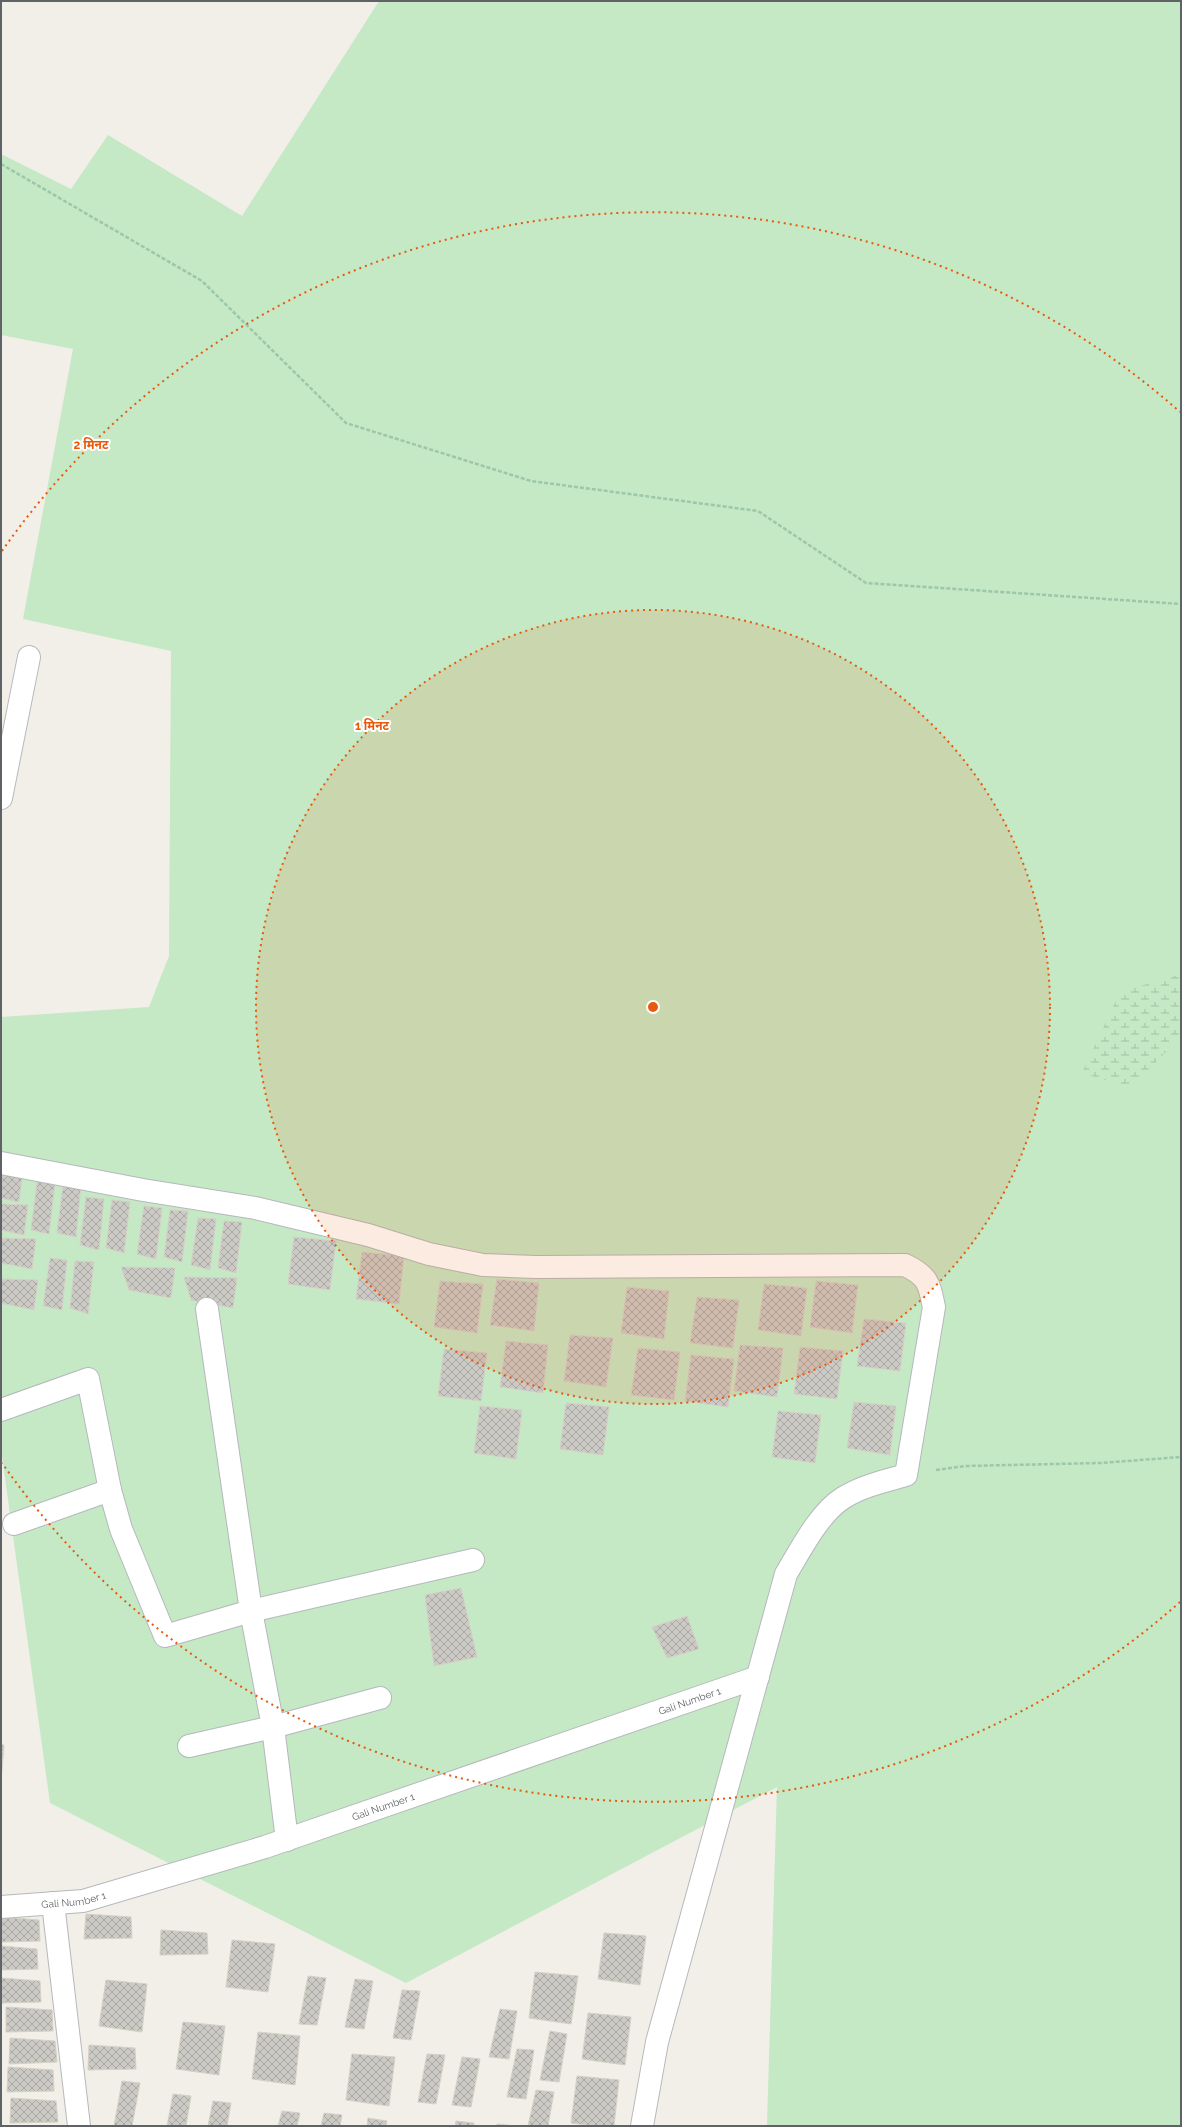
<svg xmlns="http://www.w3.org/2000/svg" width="1182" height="2127" font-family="Raleway,'Noto Sans Devanagari',sans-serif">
<defs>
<pattern id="wetland-marsh" width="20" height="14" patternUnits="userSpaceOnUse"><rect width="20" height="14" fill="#c5e8c5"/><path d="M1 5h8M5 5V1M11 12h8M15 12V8" fill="none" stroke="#a3c0a4"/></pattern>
<pattern id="building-cross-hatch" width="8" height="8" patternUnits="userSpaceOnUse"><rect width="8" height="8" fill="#cccac5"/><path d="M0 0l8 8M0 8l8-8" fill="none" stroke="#a9a8a4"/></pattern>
</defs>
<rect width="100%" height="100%" fill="#f1efe8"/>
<!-- green -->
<path fill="#c5e8c5" d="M 379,1 L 1181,1 L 1181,2126 L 767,2126 L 777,1787 L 406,1983 L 50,1803 L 1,1449 L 1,1017 L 149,1007 L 169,956 L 171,651 L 23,619 L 73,349 L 1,335 L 1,154 L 71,189 L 108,135 L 242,216 Z"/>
<!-- wetland -->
<path fill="url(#wetland-marsh)" d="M 1181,974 L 1181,1037 L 1130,1088 L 1082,1073 L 1120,992 Z"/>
<!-- building -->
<path fill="url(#building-cross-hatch)" stroke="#d6d1c6" d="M 1,1171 L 23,1171 L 19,1202 L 1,1198 Z
M 37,1182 L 55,1183 L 49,1234 L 31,1230 Z
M 63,1185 L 81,1186 L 76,1237 L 57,1233 Z
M 86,1197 L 104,1199 L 99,1250 L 80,1245 Z
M 112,1200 L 130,1202 L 124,1253 L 106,1248 Z
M 1,1204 L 28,1205 L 24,1235 L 1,1230 Z
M 144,1206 L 162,1208 L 156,1259 L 137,1254 Z
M 170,1210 L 188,1211 L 182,1262 L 164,1257 Z
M 198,1218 L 216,1219 L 210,1270 L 191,1265 Z
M 224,1221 L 242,1222 L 236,1273 L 218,1268 Z
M 294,1237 L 336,1241 L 330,1290 L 288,1284 Z
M 1,1238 L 36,1239 L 32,1269 L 1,1263 Z
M 362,1252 L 404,1256 L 399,1304 L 356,1299 Z
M 50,1258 L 67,1260 L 62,1310 L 43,1306 Z
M 75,1261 L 94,1262 L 88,1314 L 70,1308 Z
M 121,1267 L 175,1268 L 171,1298 L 129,1290 Z
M 184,1277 L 237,1278 L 233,1308 L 191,1300 Z
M 1,1279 L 38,1280 L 34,1310 L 1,1303 Z
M 497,1279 L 539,1283 L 534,1331 L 490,1325 Z
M 440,1281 L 483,1284 L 477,1333 L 434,1327 Z
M 816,1281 L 858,1285 L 852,1333 L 810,1327 Z
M 764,1284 L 807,1288 L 801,1336 L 758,1330 Z
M 627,1287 L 669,1291 L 664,1339 L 621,1333 Z
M 697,1297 L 739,1300 L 733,1348 L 690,1343 Z
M 864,1319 L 906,1323 L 900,1371 L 857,1366 Z
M 570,1335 L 613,1338 L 606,1387 L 564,1381 Z
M 506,1341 L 548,1345 L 543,1393 L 500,1387 Z
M 740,1345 L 783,1348 L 777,1397 L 734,1391 Z
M 800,1347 L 843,1351 L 837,1399 L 794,1394 Z
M 638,1348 L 680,1352 L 674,1400 L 631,1395 Z
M 444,1349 L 487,1353 L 481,1401 L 438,1396 Z
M 691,1355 L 734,1359 L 728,1407 L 685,1401 Z
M 854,1402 L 896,1406 L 890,1455 L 847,1448 Z
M 566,1403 L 609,1407 L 603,1455 L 560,1449 Z
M 480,1406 L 522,1410 L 516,1459 L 474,1453 Z
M 778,1411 L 821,1415 L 815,1463 L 772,1457 Z
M 461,1588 L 477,1657 L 434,1666 L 425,1595 Z
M 687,1616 L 699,1649 L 667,1658 L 652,1627 Z
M 1,1744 L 4,1745 L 1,1782 Z
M 86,1914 L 131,1917 L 132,1938 L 84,1939 Z
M 1,1917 L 39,1920 L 40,1941 L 1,1942 Z
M 161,1930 L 207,1933 L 208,1954 L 160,1955 Z
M 604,1933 L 646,1936 L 640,1985 L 598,1979 Z
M 232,1940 L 275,1944 L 268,1992 L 226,1987 Z
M 1,1946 L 37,1949 L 38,1969 L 1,1970 Z
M 535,1972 L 578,1976 L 571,2024 L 529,2018 Z
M 308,1976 L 326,1978 L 317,2025 L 299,2024 Z
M 1,1978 L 40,1981 L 41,2002 L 1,2003 Z
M 355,1979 L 373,1981 L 364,2029 L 345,2027 Z
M 106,1980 L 147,1984 L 142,2032 L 99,2026 Z
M 402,1990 L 420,1991 L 411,2040 L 393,2038 Z
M 6,2007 L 52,2010 L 53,2031 L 6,2032 Z
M 500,2009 L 517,2011 L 509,2059 L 489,2057 Z
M 588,2013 L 631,2017 L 625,2065 L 582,2059 Z
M 183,2022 L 225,2026 L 219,2075 L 176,2069 Z
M 550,2031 L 567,2034 L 559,2082 L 540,2080 Z
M 258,2032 L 300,2036 L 295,2085 L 252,2079 Z
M 10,2038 L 55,2041 L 57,2062 L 9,2064 Z
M 89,2045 L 135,2048 L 136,2069 L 88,2070 Z
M 517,2049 L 534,2050 L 526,2099 L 507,2097 Z
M 352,2054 L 395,2057 L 389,2106 L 346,2100 Z
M 427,2054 L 445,2055 L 436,2104 L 418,2102 Z
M 462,2057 L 480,2059 L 471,2107 L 452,2105 Z
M 8,2067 L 53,2070 L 54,2091 L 7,2092 Z
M 577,2076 L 619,2080 L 614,2126 L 595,2126 L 571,2123 Z
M 122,2081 L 140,2083 L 132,2126 L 114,2126 Z
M 536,2090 L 554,2092 L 548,2126 L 528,2126 Z
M 173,2094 L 191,2096 L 186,2126 L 167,2126 Z
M 11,2098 L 56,2101 L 58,2122 L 10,2123 Z
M 213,2101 L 231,2103 L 227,2126 L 208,2126 Z
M 282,2111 L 300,2113 L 297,2126 L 278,2126 Z
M 324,2113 L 342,2115 L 340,2126 L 321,2126 Z
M 368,2118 L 387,2121 L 386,2126 L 367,2126 Z
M 456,2121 L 474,2123 L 474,2126 L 455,2126 Z
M 497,2124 L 515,2126 L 497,2126 Z"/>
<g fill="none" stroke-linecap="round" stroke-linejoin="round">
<!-- minor casing -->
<g stroke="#b5b8bc" stroke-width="24">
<g id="minor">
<path d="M 1,798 L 29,657"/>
<path d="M 1,1163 L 143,1190 L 255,1208 L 368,1235 L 429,1254 L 483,1265 L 536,1267 L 905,1265 C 928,1276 929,1283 934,1307 L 906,1475 C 885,1481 862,1486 843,1498 C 819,1513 800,1551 786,1574 L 657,2042 L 642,2126"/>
<path d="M 207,1309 L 251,1611 L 273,1727 L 287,1840"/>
<path d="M 1,1410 L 88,1379 L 110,1490 L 121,1529 L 165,1636 L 251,1611 L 473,1560"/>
<path d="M 14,1524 L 110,1490"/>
<path d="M 189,1746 L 273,1727 L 380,1698"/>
<path d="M 53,1903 L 79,2126"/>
<path id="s1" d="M 1,1907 L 83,1901 L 265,1847 L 758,1677"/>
</g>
</g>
<!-- path -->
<path stroke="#9cc7a9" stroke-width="2.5" stroke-dasharray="4 2" stroke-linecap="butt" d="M 1,164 L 202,281 L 346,423 L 531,481 L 758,511 L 866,583 L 1181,604
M 936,1470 L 965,1466 L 1100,1463 L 1181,1457"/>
<!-- minor -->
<use href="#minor" stroke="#fff" stroke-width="22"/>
</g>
<!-- distance rings -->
<circle cx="653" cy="1007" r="397" fill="#e8590c" fill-opacity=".12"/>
<g fill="none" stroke="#e8590c" stroke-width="2" stroke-dasharray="2 4">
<circle cx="653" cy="1007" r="397"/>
<path d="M1180 1602A795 795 0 0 1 2 1463M2 551A795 795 0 0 1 1180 412"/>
</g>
<g text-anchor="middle" stroke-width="4" stroke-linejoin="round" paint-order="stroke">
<!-- street labels -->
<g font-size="10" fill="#5f6368" stroke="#fff">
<text dy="4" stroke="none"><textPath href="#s1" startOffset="721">Gali Number 1</textPath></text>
<text dy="4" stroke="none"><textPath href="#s1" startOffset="397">Gali Number 1</textPath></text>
<text dy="4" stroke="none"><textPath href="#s1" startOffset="73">Gali Number 1</textPath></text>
</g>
</g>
<circle cx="653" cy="1007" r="6" fill="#e8590c" stroke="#fff" stroke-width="2"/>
<g font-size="12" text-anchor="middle" font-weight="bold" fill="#e8590c" stroke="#fff" stroke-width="4" stroke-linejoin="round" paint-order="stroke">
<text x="91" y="449">2 मिनट</text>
<text x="372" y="730">1 मिनट</text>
</g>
<!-- border -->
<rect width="1182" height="2127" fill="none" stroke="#5f6368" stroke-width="4"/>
</svg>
